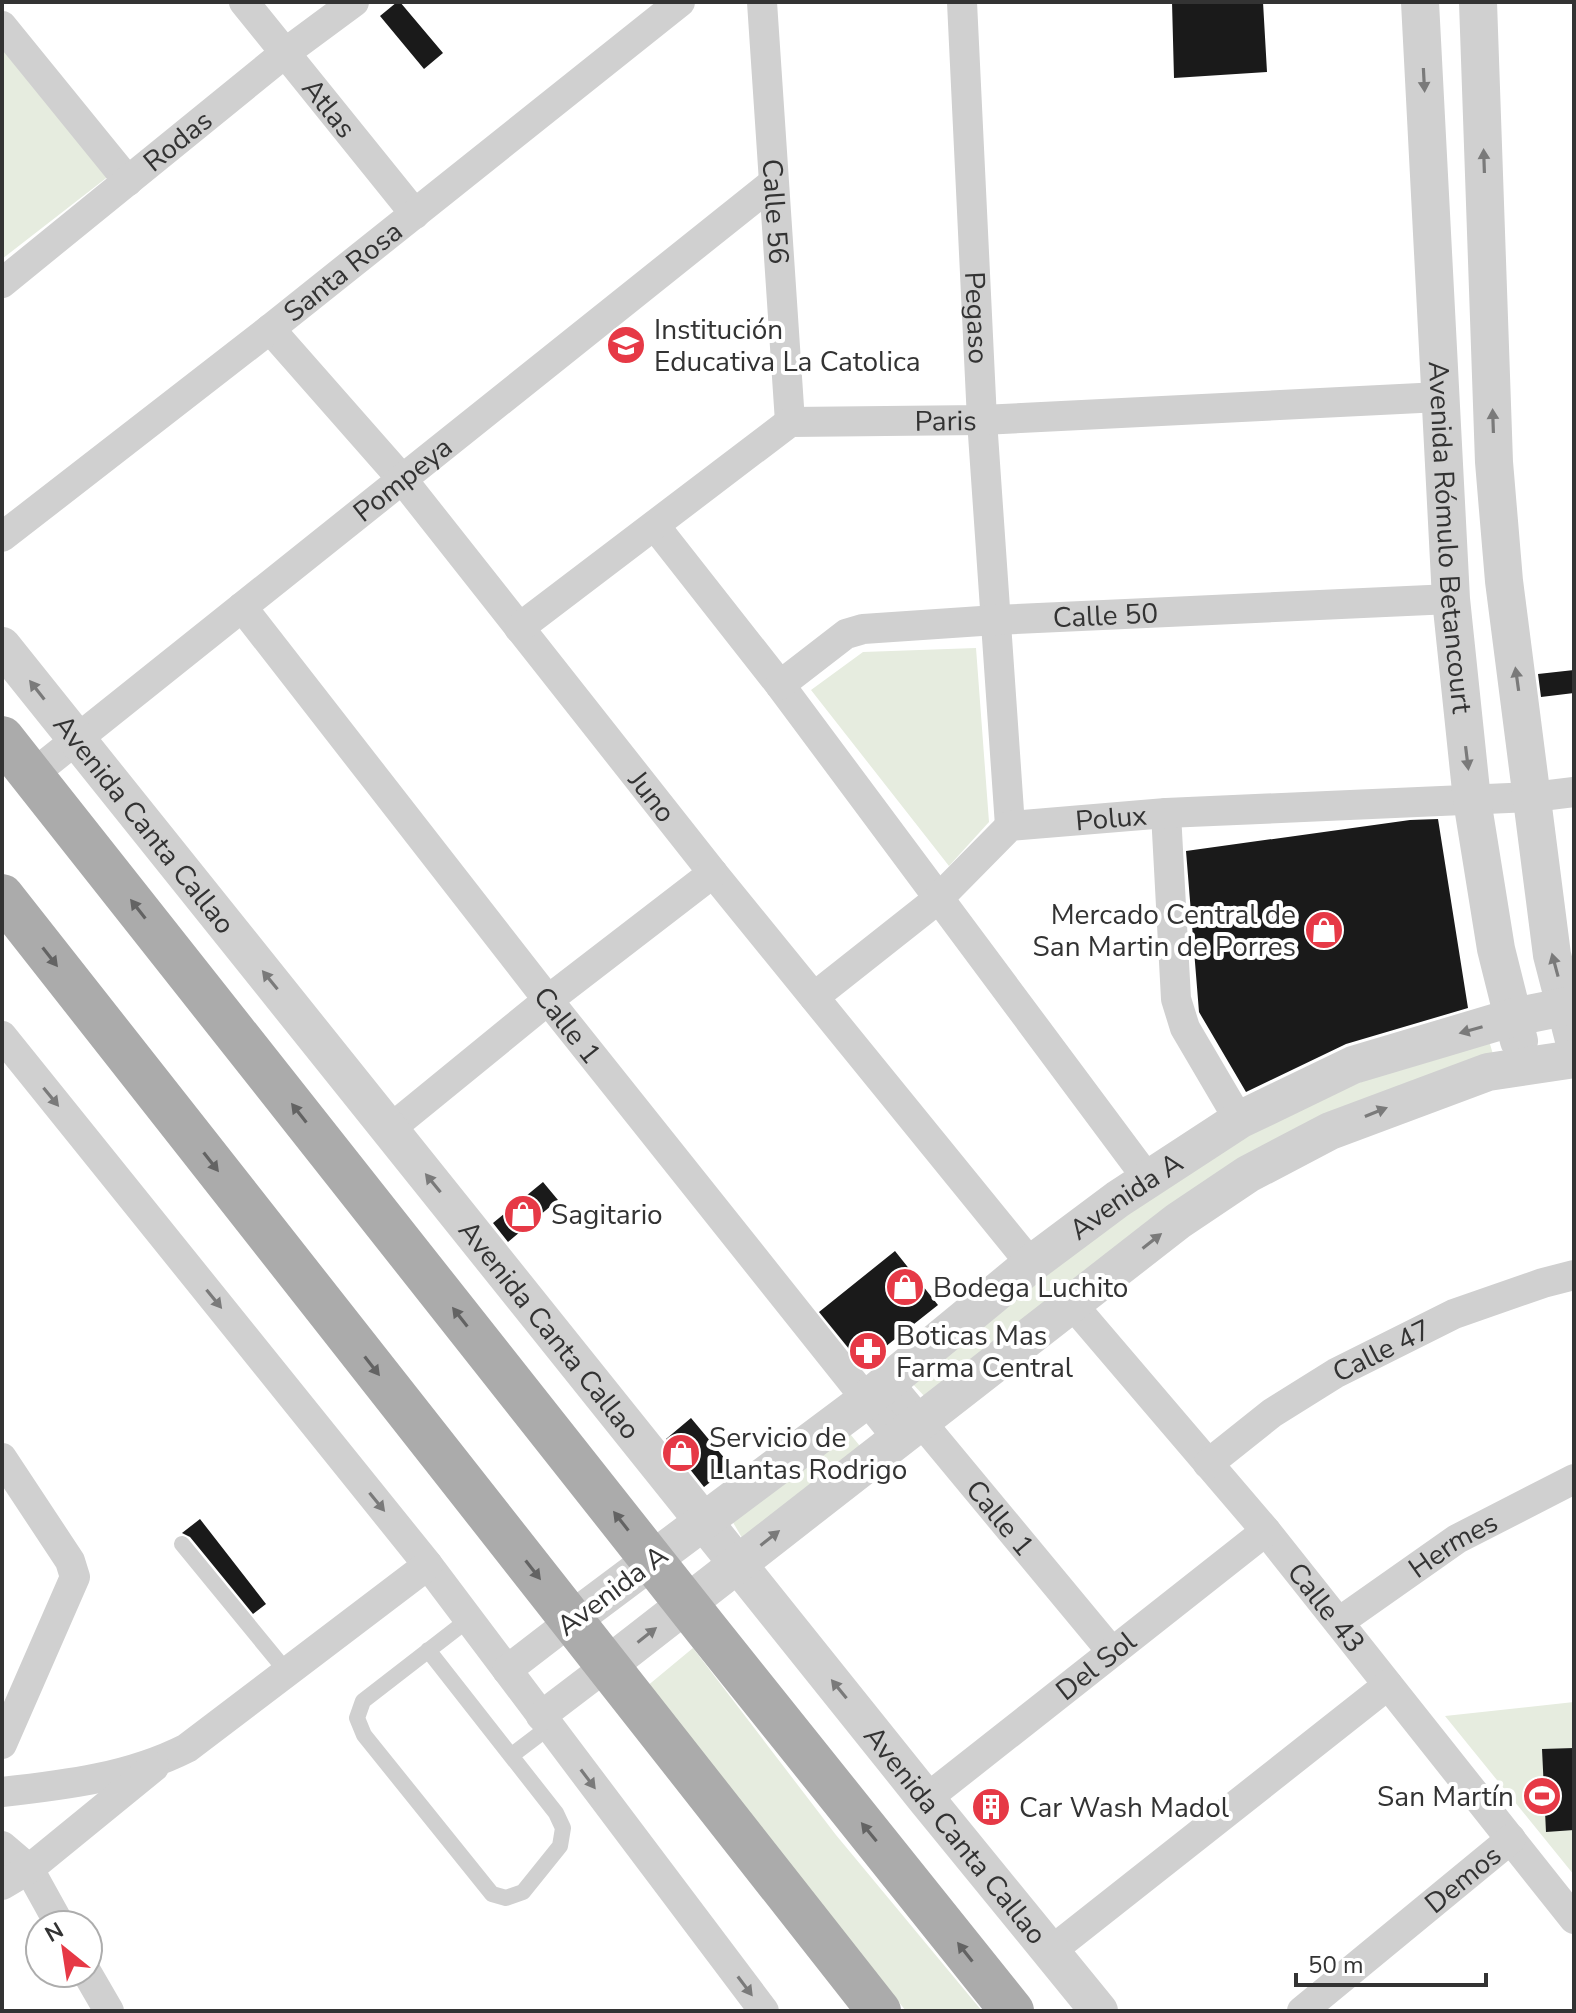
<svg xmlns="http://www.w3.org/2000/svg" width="1576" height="2013" font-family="'Nunito Sans',sans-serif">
<rect width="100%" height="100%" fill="#fff"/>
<!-- green -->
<path fill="#e6ecdf" d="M 2,33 L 114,172 L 2,259 Z
M 976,648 L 989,822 L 949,866 L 811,690 L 863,652 Z
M 1487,1034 L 1495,1061 L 1227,1170 L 927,1399 L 908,1379 L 1146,1190 L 1293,1108 Z
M 846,1429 L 864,1451 L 745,1543 L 731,1519 Z
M 693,1648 L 836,1835 L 982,2011 L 906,2011 L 646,1687 Z
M 1574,1702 L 1574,1875 L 1445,1716 Z"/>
<!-- building -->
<path fill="#1a1a1a" d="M 397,2 L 400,2 L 443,53 L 424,69 L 380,16 Z
M 1172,2 L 1263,2 L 1267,72 L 1174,78 Z
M 1574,670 L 1574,693 L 1541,697 L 1538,674 Z
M 1438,819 L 1468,1008 L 1346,1044 L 1246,1092 L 1199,1012 L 1186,851 L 1410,820 Z
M 543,1182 L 558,1200 L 508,1242 L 493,1223 Z
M 895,1251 L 938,1305 L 866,1362 L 858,1360 L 819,1312 Z
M 691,1418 L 731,1466 L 704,1487 L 666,1439 Z
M 200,1519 L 266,1604 L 253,1614 L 190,1537 L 182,1533 Z
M 1574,1748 L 1574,1830 L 1546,1832 L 1542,1749 Z"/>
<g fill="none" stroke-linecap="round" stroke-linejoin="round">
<!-- service -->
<path stroke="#d0d0d0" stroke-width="16" d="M 182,1544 L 287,1672
M 428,1650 L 556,1813 L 563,1828 L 560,1846 L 523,1892 L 506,1898 L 492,1894 L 364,1735 L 357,1718 L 363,1701 L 469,1619
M 512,1755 L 549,1727"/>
<!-- minor -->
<g stroke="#d0d0d0" stroke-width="30">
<path id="s1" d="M 244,2 L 415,214"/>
<path id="s2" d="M 762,2 L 790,422"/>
<path id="s3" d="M 962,2 L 982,420 L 1010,826"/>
<path d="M 2,26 L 128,181"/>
<path id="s4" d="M 2,283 L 285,53 L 354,2"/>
<path id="s5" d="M 270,329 L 402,479 L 713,873 L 1031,1264"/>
<path d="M 655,526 L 780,685 L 1147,1178"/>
<path id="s6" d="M 2,537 L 270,329 L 680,2"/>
<path id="s7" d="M 242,607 L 548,1000 L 898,1439"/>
<path id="s8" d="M 519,628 L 790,422 L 982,420 L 1440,397"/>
<path id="s9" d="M 780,685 L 846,634 L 863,629 L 996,620 L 1451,599"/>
<path id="s10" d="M 32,775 L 773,183"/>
<path d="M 1166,813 L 1176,999 L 1185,1028 L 1239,1120"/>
<path id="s11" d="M 814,997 L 938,899 L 1010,826 L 1166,813 L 1533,797 L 1574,792"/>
<path d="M 2,1036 L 428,1565 L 764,2011"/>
<path d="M 390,1129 L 548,1000 L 713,873"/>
<path id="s12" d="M 1072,1304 L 1266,1531 L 1574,1919"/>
<path id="s13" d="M 888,1382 L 1112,1652"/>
<path d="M 2,1458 L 70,1561 L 75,1577 L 2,1744"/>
<path id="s14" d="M 1208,1464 L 1272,1413 L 1336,1373 L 1454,1314 L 1543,1283 L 1574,1275"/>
<path id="s15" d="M 1339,1622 L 1457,1539 L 1574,1479"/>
<path d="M 507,1670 L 572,1620"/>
<path d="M 541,1716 L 608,1665"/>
<path d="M 2,1792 C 66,1785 130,1777 187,1748 L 428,1565"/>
<path id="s16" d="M 926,1799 L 1266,1531"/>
<path d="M 2,1846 L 29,1869 L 60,1925"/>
<path d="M 2,1885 L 29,1869 L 154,1767"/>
<path d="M 1051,1951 L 1388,1685"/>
<path d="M 87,1973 L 109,2011"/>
<path id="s17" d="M 1302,2011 L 1511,1839"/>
</g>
<!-- tertiary -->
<g stroke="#d0d0d0" stroke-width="38">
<path id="s18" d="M 1420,2 L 1451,599 L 1472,800 L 1496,949 L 1519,1041"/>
<path d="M 1478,2 L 1494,462 L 1504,581 L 1552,955 L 1574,1040"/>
<path id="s19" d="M 2,646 L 926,1799 L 1099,2011"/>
<path id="s20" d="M 572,1620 L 866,1400 L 1031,1264 L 1118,1199 L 1239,1120 L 1353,1065 L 1514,1017 L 1574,1005"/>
<path d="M 608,1665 L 1178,1221 L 1248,1174 L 1330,1131 L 1488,1072 L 1574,1059"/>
</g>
<!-- primary -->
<path stroke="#ababab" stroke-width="44" d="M 2,738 L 707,1630 L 1012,2011
M 2,896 L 879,2011"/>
</g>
<!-- one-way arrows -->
<defs><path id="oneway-solid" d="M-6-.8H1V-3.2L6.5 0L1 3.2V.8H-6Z" transform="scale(2)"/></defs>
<g fill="#7a7a7a">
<use href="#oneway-solid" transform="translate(1424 80) rotate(87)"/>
<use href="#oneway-solid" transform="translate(1484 161) rotate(-92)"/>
<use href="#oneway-solid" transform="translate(1493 421) rotate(-92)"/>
<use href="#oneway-solid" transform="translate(1517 679) rotate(-98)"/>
<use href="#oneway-solid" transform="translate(37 690) rotate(-128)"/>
<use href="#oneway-solid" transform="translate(1467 758) rotate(83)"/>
<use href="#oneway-solid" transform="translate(1555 965) rotate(-105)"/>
<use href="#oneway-solid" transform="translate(270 980) rotate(-129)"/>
<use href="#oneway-solid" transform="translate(1471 1030) rotate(164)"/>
<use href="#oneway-solid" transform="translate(51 1097) rotate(51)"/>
<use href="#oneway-solid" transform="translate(1376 1112) rotate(-22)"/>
<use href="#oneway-solid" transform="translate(433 1183) rotate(-129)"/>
<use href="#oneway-solid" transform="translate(1152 1241) rotate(-38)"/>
<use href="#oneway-solid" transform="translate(214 1299) rotate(51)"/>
<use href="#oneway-solid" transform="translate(377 1502) rotate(51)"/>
<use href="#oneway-solid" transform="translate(770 1538) rotate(-38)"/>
<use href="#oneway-solid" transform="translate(647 1635) rotate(-38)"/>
<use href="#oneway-solid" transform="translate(839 1689) rotate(-129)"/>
<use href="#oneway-solid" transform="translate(588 1779) rotate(53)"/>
<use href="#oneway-solid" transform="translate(745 1986) rotate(53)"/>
</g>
<g fill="#636363">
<use href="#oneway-solid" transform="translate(138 909) rotate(-128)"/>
<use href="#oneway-solid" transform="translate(50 957) rotate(52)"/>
<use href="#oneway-solid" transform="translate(299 1113) rotate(-128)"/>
<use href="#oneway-solid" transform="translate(211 1162) rotate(52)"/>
<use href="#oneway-solid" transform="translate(460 1317) rotate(-128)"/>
<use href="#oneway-solid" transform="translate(372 1366) rotate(52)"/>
<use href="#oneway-solid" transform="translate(621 1521) rotate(-128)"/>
<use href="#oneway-solid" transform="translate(533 1570) rotate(52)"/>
<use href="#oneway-solid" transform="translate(869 1832) rotate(-129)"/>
<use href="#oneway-solid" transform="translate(965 1952) rotate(-128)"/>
</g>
<!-- icons -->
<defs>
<g id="school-disc" transform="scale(2)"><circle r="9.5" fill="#e63946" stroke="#fff"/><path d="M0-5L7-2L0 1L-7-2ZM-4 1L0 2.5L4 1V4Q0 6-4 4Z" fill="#fff"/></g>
<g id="shop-disc" transform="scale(2)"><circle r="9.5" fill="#e63946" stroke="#fff"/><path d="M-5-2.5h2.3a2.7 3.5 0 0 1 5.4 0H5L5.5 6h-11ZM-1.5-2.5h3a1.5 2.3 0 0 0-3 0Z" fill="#fff"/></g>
<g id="pharmacy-disc" transform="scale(2)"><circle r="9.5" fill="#e63946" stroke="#fff"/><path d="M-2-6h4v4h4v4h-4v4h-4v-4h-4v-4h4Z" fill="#fff"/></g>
<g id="stadium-disc" transform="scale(2)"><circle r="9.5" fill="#e63946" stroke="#fff"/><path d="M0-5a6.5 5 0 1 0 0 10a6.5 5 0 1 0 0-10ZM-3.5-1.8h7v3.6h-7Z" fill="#fff"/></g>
<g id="building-disc" transform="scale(2)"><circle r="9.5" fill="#e63946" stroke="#fff"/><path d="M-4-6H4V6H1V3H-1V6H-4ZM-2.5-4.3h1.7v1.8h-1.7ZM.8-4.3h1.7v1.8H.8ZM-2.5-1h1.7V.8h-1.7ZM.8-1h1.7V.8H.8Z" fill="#fff"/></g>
</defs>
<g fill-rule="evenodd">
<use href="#school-disc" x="626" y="345"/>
<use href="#shop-disc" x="1324" y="930"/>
<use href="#shop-disc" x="523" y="1214"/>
<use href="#shop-disc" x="905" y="1287"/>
<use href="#pharmacy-disc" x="868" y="1351"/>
<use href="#shop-disc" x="681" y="1453"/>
<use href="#stadium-disc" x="1542" y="1796"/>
<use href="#building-disc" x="991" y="1807"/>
</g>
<g text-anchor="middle" stroke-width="8" stroke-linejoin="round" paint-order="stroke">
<!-- street labels -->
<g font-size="28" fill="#333" stroke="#fff">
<text dy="10" stroke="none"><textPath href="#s1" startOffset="136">Atlas</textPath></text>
<text dy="10" stroke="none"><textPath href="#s4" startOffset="226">Rodas</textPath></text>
<text dy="10" stroke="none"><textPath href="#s2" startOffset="210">Calle 56</textPath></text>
<text dy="10" stroke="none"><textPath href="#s6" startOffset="432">Santa Rosa</textPath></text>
<text dy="10" stroke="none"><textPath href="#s3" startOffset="316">Pegaso</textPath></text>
<text dy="10" stroke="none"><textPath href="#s8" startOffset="496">Paris</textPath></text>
<text dy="10" stroke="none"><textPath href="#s10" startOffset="474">Pompeya</textPath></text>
<text dy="10" stroke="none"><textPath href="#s18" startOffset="536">Avenida Rómulo Betancourt</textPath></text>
<text dy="10" stroke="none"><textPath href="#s9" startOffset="344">Calle 50</textPath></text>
<text dy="10" stroke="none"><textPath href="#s5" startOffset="604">Juno</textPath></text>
<text dy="10" stroke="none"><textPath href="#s11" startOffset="362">Polux</textPath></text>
<text dy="10" stroke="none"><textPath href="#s19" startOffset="228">Avenida Canta Callao</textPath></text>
<text dy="10" stroke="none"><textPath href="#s7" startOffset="530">Calle 1</textPath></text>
<text dy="10" stroke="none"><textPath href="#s20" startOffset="698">Avenida A</textPath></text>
<text dy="10" stroke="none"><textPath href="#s19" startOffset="876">Avenida Canta Callao</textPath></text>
<text dy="10" stroke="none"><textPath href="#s14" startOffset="208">Calle 47</textPath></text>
<text dy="10" stroke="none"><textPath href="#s13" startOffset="176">Calle 1</textPath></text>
<text dy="10" stroke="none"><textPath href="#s15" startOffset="138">Hermes</textPath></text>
<text transform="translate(612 1590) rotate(-37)" y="10">Avenida A</text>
<text dy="10" stroke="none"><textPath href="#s12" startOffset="396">Calle 43</textPath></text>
<text dy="10" stroke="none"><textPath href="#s16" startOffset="216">Del Sol</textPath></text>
<text dy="10" stroke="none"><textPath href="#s19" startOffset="1524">Avenida Canta Callao</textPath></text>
<text dy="10" stroke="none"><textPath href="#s17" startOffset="208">Demos</textPath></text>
</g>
<!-- poi labels -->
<g font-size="28" fill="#333" stroke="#fff" text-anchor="start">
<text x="654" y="339">Institución<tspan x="654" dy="32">Educativa La Catolica</tspan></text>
<text x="1296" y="924" text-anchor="end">Mercado Central de<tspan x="1296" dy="32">San Martin de Porres</tspan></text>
<text x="551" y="1224">Sagitario</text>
<text x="933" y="1297">Bodega Luchito</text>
<text x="896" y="1345">Boticas Mas<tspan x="896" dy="32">Farma Central</tspan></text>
<text x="709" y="1447">Servicio de<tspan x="709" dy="32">Llantas Rodrigo</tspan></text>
<text x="1514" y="1806" text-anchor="end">San Martín</text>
<text x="1019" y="1817">Car Wash Madol</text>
</g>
</g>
<!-- border -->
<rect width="1576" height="2013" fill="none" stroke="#333333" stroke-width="8"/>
<!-- north arrow -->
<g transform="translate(64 1949) rotate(330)"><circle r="38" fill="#ffffff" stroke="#adadad" stroke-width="2"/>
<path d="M0-6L14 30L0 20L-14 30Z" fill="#e63946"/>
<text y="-12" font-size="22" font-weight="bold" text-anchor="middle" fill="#333333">N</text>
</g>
<!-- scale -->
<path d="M1296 1973v12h190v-12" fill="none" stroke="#333333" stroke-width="4"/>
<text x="1308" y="1973" font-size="24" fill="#333333" stroke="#ffffff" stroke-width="6" paint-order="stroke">50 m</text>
</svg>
